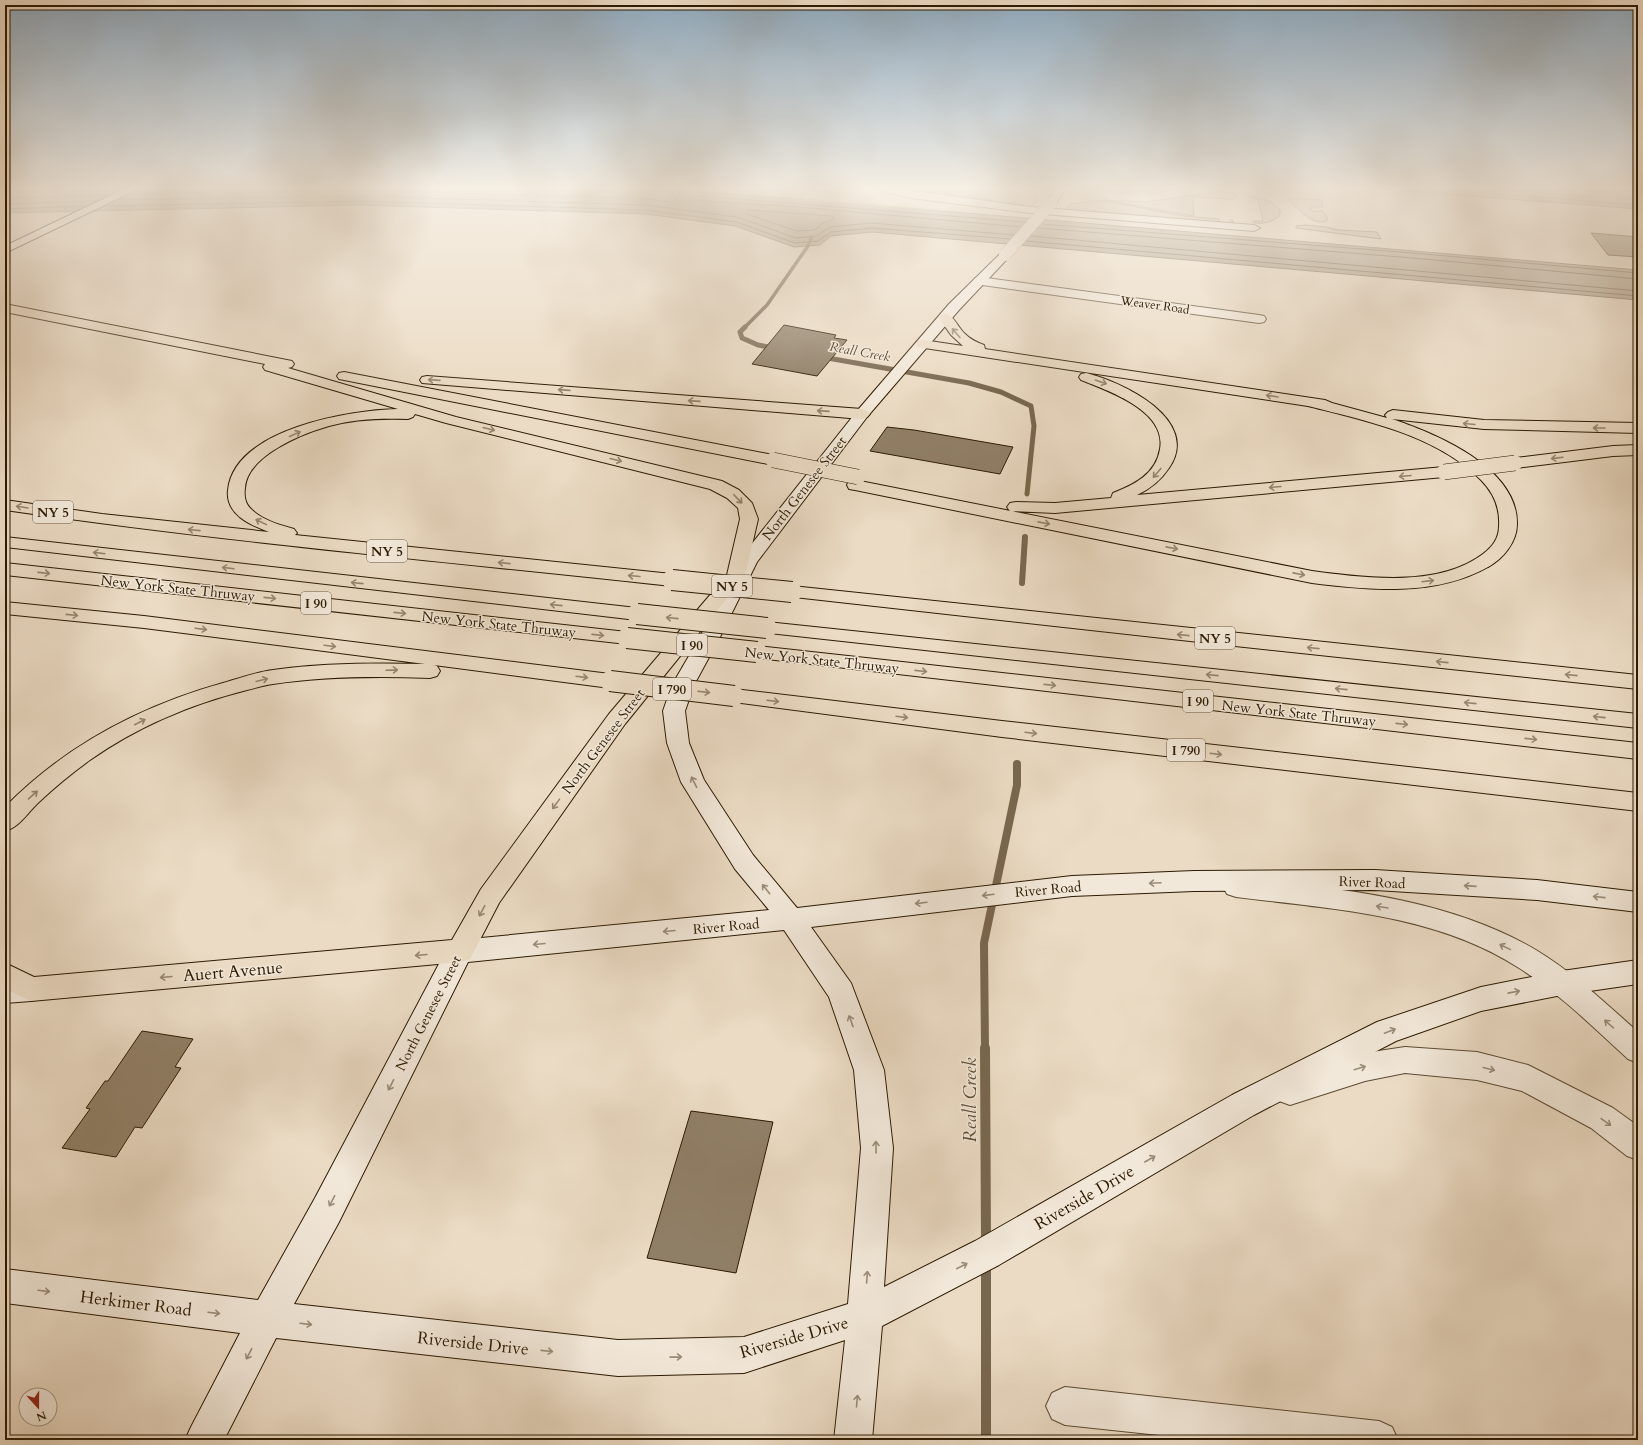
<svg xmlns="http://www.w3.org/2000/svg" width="1643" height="1445" font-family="Cardo,serif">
<rect width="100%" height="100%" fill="#ebdbc4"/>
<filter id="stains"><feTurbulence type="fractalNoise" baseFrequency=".005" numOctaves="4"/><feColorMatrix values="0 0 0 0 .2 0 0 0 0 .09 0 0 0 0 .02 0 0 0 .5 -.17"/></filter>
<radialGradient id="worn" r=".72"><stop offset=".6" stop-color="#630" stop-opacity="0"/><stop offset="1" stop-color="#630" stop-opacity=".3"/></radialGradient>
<!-- green -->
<path fill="#cbbaa3" stroke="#7c6a52" d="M 909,189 L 1026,189 L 1033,192 L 1038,197 L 1038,200 L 1030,208 L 994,203 L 991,200 L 985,199 Z
M 1097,189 L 1182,189 C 1153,194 1126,196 1097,189 Z
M 1213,192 L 1234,193 L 1237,197 L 1232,199 L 1192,197 L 1194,216 L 1104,200 L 1147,202 Z
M 1251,196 C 1261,197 1274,202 1280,210 L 1280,215 C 1274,222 1263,224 1254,223 L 1253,221 L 1263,221 L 1258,199 L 1249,197 Z
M 1290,198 L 1321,200 L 1323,207 L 1310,207 L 1312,211 L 1323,211 L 1327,217 L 1327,221 C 1311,226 1301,210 1290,202 L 1288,200 Z
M 1091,201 L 1105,201 L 1184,216 L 1219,219 L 1219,222 L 1230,223 L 1230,220 L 1233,220 L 1234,224 L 1063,211 L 1070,204 Z
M 1305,225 L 1326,227 L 1338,230 L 1377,232 L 1381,239 L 1296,228 L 1296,226 Z"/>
<!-- water -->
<path fill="#aa9a82" stroke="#78674f" d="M 5,189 L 657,189 L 801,199 L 1638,270 L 1638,300 L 872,232 L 831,236 L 820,245 L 794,247 L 735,226 L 646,214 L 358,205 L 5,213 Z
M 1377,189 L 1609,189 L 1638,191 L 1638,209 Z"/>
<!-- pier -->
<path fill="#ebdbc4" d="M 804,199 L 873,205 L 955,212 L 803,200 Z"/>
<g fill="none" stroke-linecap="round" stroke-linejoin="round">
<!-- shore -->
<path stroke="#6c5a42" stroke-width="1" d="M 678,189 L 680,196 L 687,200 L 800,207 L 1021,227
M 683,189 L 684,193 L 687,195 L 1025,222
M 1430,189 L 1638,205
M 1496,189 L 1626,199 L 1628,197 L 1626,189
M 1575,189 L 1618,193 L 1620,189
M 130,194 L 358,190 L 646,199 L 673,202 L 675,200 L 672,189
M 5,198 L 110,195
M 117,200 L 358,196 L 646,205 L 737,217 L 796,238 L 816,236 L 830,227 L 872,223 L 1014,235
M 5,204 L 97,201
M 106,206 L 358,201 L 646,210 L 736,222 L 795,243 L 818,241 L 831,232 L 872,228 L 1010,239
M 5,209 L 86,206
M 748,210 L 832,216 L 834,219 L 823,223 L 814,230 L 797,231 L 747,214 L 746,212 Z
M 1042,224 L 1413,253 L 1638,273
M 1038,228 L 1413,258 L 1638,279
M 1031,236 L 1638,291
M 1026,241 L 1638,296"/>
<!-- stream-far4 -->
<path stroke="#78674f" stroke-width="3.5" d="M 744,328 L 767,305 L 808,246 L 811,238"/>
<!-- stream-far3 -->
<path stroke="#78674f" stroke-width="5" d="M 745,327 L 740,332 L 742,338 L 758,345 L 774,348
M 822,357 L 969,383 L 1001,392 L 1031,406 L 1034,426 L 1027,494"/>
<!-- stream-far2 -->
<path stroke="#78674f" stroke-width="6" d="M 1022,583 L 1025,537"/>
<!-- stream-far1 -->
<path stroke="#78674f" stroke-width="8" d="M 985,1049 L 984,943 L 1017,785 L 1017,764"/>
<!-- stream -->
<path stroke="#78674f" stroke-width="10" d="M 985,1048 L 986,1244
M 986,1262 L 986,1440"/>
</g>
<!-- building -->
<path fill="#907f67" stroke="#2d1b02" d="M 1591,233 L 1638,237 L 1638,257 L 1608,255 Z
M 784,325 L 836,335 L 834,338 L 847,340 L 817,376 L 752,364 Z
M 887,427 L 914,430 L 1013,447 L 1000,474 L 870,451 Z
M 142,1031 L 193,1039 L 175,1067 L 181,1068 L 142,1128 L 135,1127 L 116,1157 L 62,1148 L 90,1109 L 86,1108 L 105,1081 L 108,1081 Z
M 691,1111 L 773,1122 L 736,1273 L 647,1258 Z"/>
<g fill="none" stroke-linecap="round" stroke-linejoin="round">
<!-- street casing -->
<g stroke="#5c4b32" stroke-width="2">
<path id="street" d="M 881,189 L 900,189 L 1031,207 L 1254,225 L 1260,228 L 1254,231 L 1031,213 L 911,198 L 882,191 Z
M 979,277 L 1259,315 L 1264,316 L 1266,319 L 1264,322 L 1259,323 L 975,284 L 973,281 L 975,278 Z
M 1236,877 C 1338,889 1446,897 1536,950 C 1574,973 1605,1003 1638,1032 L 1638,1063 L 1628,1059 C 1593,1027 1559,993 1519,968 C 1436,914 1331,909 1236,897 L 1227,894 L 1223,887 L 1227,880 Z
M 1405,1047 L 1477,1052 L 1528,1065 L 1613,1108 L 1638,1126 L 1638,1160 L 1627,1156 L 1591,1128 L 1522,1091 L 1477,1080 L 1405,1073 L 1365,1081 L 1290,1105 L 1279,1101 L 1275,1091 L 1279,1081 L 1290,1077 L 1365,1053 Z
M 1065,1387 L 1379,1421 L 1392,1427 L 1398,1440 L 1206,1440 L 1065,1425 L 1052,1419 L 1046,1406 L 1052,1393 Z"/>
</g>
<!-- secondary casing -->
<g stroke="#2d1b02" stroke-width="2">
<path id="secondary" d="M 124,189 L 138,189 L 5,253 L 5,246 Z
M 1055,189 L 1065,189 L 1055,205 L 1047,205 L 1046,203 Z
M 1005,252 L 1009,253 L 1011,255 L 1009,257 L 959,310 L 867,417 L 757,562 L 720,637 L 694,685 L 685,711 L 689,743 L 704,780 L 753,855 L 797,908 L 1072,876 L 1194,871 L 1375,870 L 1537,880 L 1638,892 L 1638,912 L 1537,900 L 1375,890 L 1194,891 L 1072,896 L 811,927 L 851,983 L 884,1070 L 893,1148 L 884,1287 L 975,1241 L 1232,1095 L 1377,1022 L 1481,987 L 1562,971 L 1638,960 L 1638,984 L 1562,995 L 1481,1011 L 1396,1041 L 1254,1115 L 999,1265 L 882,1326 L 872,1440 L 834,1440 L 845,1340 L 744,1373 L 618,1376 L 276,1338 L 224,1440 L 185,1440 L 191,1427 L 240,1333 L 5,1303 L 5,1269 L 258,1300 L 315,1198 L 450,943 L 460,940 L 769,910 L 735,869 L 681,782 L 667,743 L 663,711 L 672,685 L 700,637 L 733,572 L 732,570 L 743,555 L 857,411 L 949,304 L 1001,253 ZM 784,930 L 829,997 L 854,1070 L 861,1148 L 848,1304 L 744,1337 L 618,1340 L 294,1304 L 339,1222 L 468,962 Z
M 31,977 L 41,980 L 45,989 L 41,998 L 31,1001 L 5,1003 L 5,979 Z"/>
</g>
<!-- highway casing -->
<g stroke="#2d1b02" stroke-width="2">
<path id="highway" d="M 5,304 L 292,361 L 294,364 L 292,367 L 288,368 L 456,417 L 722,481 L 739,490 L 752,503 L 758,519 L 745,576 L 625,724 L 499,903 L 470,959 L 460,962 L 31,1001 L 5,989 L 5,963 L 34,977 L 452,940 L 481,889 L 609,714 L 727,575 L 740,519 L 738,508 L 727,498 L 710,489 L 446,423 L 415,414 L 413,417 L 408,419 C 382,418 354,419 329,426 C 301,434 247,456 245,488 C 244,495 245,503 250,508 C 261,520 280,525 294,529 L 297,533 L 295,535 L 672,574 L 679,576 L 681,580 L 679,584 L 672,586 C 450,562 226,542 5,510 L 5,500 L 102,514 L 269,532 C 250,525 225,514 228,490 C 234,429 350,410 398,409 L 265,370 L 263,367 L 265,364 L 5,312 Z
M 946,314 C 954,316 958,327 964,333 C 970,339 976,342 984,345 L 985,349 L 1325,400 L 1332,403 L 1387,418 L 1385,415 L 1388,412 L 1393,410 L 1484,420 L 1638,423 L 1638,433 L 1484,429 L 1392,419 C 1437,434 1518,468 1517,524 C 1517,542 1503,559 1488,567 C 1435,597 1369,590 1312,583 L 855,490 L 849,489 L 847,485 L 849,481 L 855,480 L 1312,571 C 1364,578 1438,588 1483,554 C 1492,547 1499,539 1499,526 C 1500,508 1494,493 1481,480 C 1436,435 1367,421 1308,406 L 918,347 L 916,344 L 918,341 L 923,340 L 963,346 L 951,335 L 939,318 L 941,315 Z
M 344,372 L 773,455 L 779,457 L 781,460 L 779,463 L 773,465 L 339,379 L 337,376 L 339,373 Z
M 1086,373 C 1123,382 1202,420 1169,468 C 1161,480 1150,489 1137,495 L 1444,467 L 1450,469 L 1452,472 L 1450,475 L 1444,477 L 1055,513 L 1010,511 L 1007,507 L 1010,503 L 1016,502 L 1055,503 L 1111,498 L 1113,493 C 1134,485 1156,474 1160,449 C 1167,411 1109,391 1081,380 L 1079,377 L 1081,374 Z
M 427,376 L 862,409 L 867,411 L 870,414 L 867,417 L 862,419 L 422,383 L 420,380 L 422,377 Z
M 1638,445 L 1638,455 L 1613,456 L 1515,468 L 1509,466 L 1507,463 L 1509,460 L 1515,458 L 1613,446 Z
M 5,537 L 637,608 L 644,610 L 647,614 L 644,618 L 637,620 L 5,547 Z
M 5,563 L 627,632 L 634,634 L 637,638 L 634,642 L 627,644 L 5,575 Z
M 792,586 L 1638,675 L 1638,689 L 1235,646 L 785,596 L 782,592 L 785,588 Z
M 5,602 L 144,616 L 610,674 L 617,676 L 621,681 L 617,686 L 610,688 L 434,665 L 437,666 L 440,671 L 437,676 L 430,678 C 378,676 325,676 273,684 C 264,685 256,688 247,690 C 191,704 137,727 90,760 C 72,773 55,787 39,802 C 28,812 20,827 5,831 L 5,807 C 66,745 141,706 223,683 C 240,678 257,672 273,670 C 323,663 374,663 425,664 L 144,628 L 5,614 Z
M 767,622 L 1638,714 L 1638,728 L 760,632 L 757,628 L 760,624 Z
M 757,646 L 1638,743 L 1638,759 L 750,657 L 747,652 L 750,647 Z
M 734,689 L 1002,721 L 1638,793 L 1638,811 L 1002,737 L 726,701 L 723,696 L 726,691 Z"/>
</g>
<!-- street -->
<use href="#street" fill="#f2e8d9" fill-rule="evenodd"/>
<!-- secondary -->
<use href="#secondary" fill="#f2e8d9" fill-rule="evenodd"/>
<!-- highway -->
<use href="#highway" fill="#ebdbc4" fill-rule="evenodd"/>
<!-- secondary-bridge casing -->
<g stroke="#2d1b02" stroke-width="12" stroke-linecap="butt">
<path id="secondary-bridge" d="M 1005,255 L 1051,203"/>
</g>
<!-- highway-bridge-far1 casing -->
<g stroke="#2d1b02" stroke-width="16" stroke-linecap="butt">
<path id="highway-bridge-far1" d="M 773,460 L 858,477
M 1444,472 L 1515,463"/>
</g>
<!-- highway-bridge casing -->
<g stroke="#2d1b02" stroke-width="22" stroke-linecap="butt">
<path id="highway-bridge" d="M 672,580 L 792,592
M 637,614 L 767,628
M 627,638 L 757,652
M 610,681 L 734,696"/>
</g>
<!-- secondary-bridge -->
<use href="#secondary-bridge" stroke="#f2e8d9" stroke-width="12"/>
<!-- highway-bridge-far1 -->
<use href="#highway-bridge-far1" stroke="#ebdbc4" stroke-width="15"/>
<!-- highway-bridge -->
<use href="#highway-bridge" stroke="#ebdbc4" stroke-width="20"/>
</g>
<!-- one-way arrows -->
<defs><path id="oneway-shaft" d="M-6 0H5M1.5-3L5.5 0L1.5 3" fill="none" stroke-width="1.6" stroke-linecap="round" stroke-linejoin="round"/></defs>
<g stroke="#96856d">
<use href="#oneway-shaft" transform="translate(956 333) rotate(-131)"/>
<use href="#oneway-shaft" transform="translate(434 380) rotate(-176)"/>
<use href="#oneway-shaft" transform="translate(1101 382) rotate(19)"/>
<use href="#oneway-shaft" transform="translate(564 390) rotate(-176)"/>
<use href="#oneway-shaft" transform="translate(1272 396) rotate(-171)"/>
<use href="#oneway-shaft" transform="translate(694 401) rotate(-176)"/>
<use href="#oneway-shaft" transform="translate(823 411) rotate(-176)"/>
<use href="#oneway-shaft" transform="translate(1469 424) rotate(-175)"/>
<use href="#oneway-shaft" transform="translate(1599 428) rotate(-180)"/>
<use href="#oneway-shaft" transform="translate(489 429) rotate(14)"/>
<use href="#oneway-shaft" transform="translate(295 434) rotate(-24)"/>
<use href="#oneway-shaft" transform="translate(1557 458) rotate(173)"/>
<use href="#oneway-shaft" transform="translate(616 460) rotate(14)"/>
<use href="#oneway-shaft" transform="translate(1157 473) rotate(130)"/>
<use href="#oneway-shaft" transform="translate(1405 476) rotate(175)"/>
<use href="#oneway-shaft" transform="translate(1275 487) rotate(175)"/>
<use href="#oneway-shaft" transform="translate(738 499) rotate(46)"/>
<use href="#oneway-shaft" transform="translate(22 507) rotate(-171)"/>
<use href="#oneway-shaft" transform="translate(261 522) rotate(-154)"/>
<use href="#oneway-shaft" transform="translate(1044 523) rotate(11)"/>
<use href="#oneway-shaft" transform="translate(194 530) rotate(-174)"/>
<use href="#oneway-shaft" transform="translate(1172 548) rotate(11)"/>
<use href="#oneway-shaft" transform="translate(99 553) rotate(-173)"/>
<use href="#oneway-shaft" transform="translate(504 563) rotate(-174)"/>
<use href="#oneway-shaft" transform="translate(228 568) rotate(-173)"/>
<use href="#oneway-shaft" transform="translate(44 573) rotate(6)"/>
<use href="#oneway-shaft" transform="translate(1299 574) rotate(11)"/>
<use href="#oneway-shaft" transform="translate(634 576) rotate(-175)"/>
<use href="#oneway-shaft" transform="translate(1428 581) rotate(-7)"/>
<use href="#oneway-shaft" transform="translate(357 583) rotate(-174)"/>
<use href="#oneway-shaft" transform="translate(270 598) rotate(6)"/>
<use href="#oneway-shaft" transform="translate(556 605) rotate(-174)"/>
<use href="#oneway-shaft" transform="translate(400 613) rotate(6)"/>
<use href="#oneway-shaft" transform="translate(72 615) rotate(6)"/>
<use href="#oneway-shaft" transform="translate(672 618) rotate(-174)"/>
<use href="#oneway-shaft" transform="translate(201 629) rotate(7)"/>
<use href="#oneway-shaft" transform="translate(598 635) rotate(6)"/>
<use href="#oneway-shaft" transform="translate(1183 635) rotate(-174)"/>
<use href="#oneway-shaft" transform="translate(330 646) rotate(7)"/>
<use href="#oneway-shaft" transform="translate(1313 648) rotate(-174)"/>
<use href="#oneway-shaft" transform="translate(1442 662) rotate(-174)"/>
<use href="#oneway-shaft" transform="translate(392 670) rotate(-2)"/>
<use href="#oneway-shaft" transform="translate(921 671) rotate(6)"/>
<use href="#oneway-shaft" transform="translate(1212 675) rotate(-174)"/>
<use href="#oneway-shaft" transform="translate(1571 675) rotate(-174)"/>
<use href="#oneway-shaft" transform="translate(582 677) rotate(7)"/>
<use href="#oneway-shaft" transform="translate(262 680) rotate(-14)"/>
<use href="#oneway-shaft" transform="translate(1050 685) rotate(6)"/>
<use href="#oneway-shaft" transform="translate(1341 689) rotate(-174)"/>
<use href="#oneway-shaft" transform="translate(704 692) rotate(7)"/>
<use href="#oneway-shaft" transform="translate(773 701) rotate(7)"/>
<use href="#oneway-shaft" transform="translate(1470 703) rotate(-174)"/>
<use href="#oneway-shaft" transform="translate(902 717) rotate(7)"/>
<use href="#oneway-shaft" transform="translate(1599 717) rotate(-174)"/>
<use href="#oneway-shaft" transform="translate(140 722) rotate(-27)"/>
<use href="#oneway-shaft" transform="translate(1402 724) rotate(6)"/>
<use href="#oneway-shaft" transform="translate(1031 733) rotate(7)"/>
<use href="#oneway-shaft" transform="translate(1531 739) rotate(6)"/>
<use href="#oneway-shaft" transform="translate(1216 754) rotate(7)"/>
<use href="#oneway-shaft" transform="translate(33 795) rotate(-41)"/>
<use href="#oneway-shaft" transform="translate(556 804) rotate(126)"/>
<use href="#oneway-shaft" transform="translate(482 911) rotate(118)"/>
<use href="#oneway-shaft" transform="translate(421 955) rotate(175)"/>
<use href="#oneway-shaft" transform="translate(166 977) rotate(175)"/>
</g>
<g stroke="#998c78">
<use href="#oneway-shaft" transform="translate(694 782) rotate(-117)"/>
<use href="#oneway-shaft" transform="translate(1155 883) rotate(177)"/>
<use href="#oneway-shaft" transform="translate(1470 886) rotate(-176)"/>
<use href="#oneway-shaft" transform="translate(766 889) rotate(-129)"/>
<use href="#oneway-shaft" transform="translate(988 895) rotate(173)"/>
<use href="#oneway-shaft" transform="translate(1599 897) rotate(-174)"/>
<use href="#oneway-shaft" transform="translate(921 903) rotate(173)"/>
<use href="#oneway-shaft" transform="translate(1382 907) rotate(-171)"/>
<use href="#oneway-shaft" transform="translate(669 931) rotate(175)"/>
<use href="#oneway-shaft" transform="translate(539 944) rotate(175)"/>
<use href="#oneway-shaft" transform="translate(1505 947) rotate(-154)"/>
<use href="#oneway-shaft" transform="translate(1514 992) rotate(-11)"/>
<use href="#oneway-shaft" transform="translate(851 1021) rotate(-110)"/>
<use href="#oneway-shaft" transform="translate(1609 1024) rotate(-138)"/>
<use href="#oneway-shaft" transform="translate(1390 1031) rotate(-21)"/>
<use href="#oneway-shaft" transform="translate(1360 1068) rotate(-17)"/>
<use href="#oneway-shaft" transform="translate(1489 1069) rotate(14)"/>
<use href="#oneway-shaft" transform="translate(391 1085) rotate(117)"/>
<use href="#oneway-shaft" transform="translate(1606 1122) rotate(35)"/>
<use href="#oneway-shaft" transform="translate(876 1147) rotate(-91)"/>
<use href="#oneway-shaft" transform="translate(1150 1159) rotate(-30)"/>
<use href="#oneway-shaft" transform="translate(332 1201) rotate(117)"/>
<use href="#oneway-shaft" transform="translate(962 1266) rotate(-27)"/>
<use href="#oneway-shaft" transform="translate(867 1277) rotate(-86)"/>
<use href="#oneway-shaft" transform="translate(44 1291) rotate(7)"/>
<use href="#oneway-shaft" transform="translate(214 1313) rotate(7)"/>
<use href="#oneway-shaft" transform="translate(306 1324) rotate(7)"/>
<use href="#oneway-shaft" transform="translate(547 1351) rotate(6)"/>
<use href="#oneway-shaft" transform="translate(249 1354) rotate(117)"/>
<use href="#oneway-shaft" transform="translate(676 1357) rotate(-1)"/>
<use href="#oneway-shaft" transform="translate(857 1401) rotate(-85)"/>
</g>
<!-- sky -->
<linearGradient id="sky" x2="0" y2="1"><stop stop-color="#8faabf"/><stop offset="0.48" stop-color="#f6efe4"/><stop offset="1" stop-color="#f6efe4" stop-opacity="0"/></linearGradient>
<rect width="1643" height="392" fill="url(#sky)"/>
<g text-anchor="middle" stroke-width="3" stroke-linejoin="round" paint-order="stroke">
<!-- far-street labels -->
<g font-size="12" fill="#2d1b02" stroke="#f2e8d9">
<text transform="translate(1155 305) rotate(8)" y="4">Weaver Road</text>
</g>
<!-- far-water labels -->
<g font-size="13" font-style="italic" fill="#5f4e35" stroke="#f2e8d9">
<text transform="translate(860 351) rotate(10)" y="5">Reall Creek</text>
</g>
<!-- shield labels -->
<g fill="#f2e8d9" stroke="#685842" stroke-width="1">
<rect x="33" y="501" width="40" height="22" rx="3"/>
<rect x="367" y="540" width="40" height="22" rx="3"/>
<rect x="712" y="575" width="40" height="22" rx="3"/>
<rect x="301" y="592" width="30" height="22" rx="3"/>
<rect x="1195" y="627" width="40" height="22" rx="3"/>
<rect x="677" y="634" width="30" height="22" rx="3"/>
<rect x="653" y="678" width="38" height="22" rx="3"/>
<rect x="1183" y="690" width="30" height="22" rx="3"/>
<rect x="1167" y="739" width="38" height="22" rx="3"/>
</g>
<g font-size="13" font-weight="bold" fill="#2d1b02">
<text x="53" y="517">NY 5</text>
<text x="387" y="556">NY 5</text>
<text x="732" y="591">NY 5</text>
<text x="316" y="608">I 90</text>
<text x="1215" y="643">NY 5</text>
<text x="692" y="650">I 90</text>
<text x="672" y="694">I 790</text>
<text x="1198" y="706">I 90</text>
<text x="1186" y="755">I 790</text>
</g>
<!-- street labels -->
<g font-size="14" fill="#2d1b02" stroke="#f2e8d9">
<text transform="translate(804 488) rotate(-52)" y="5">North Genesee Street</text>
<text transform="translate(178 588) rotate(6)" y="5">New York State Thruway</text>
<text transform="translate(499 624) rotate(6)" y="5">New York State Thruway</text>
<text transform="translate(822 660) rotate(6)" y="5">New York State Thruway</text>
<text transform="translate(1299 713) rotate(6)" y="5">New York State Thruway</text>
<text transform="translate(603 741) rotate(-53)" y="5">North Genesee Street</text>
<text transform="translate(1372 882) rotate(2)" y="5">River Road</text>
<text transform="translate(1048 889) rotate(-5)" y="5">River Road</text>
<text transform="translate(726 926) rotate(-5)" y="5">River Road</text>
<text transform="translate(428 1013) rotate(-63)" y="5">North Genesee Street</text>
</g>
<!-- near-street labels -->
<g font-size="17" fill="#2d1b02" stroke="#f2e8d9">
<text transform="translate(233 971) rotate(-5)" y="6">Auert Avenue</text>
<text transform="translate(1084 1197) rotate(-30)" y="6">Riverside Drive</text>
<text transform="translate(136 1303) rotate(7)" y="6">Herkimer Road</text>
<text transform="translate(794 1337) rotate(-16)" y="6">Riverside Drive</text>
<text transform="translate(473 1343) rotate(6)" y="6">Riverside Drive</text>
</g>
<!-- near-water labels -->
<g font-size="18" font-style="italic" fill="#5f4e35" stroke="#f2e8d9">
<text transform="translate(970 1100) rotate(-90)" y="6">Reall Creek</text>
</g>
</g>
<!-- margin -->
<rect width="1643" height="1445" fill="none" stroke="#ebdbc4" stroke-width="20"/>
<rect x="6" y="6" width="1631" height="1433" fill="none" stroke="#2d1b02" stroke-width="2"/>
<rect x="10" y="10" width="1623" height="1425" fill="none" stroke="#2d1b02"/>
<!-- north arrow -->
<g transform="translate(38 1407) rotate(159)"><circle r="19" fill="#f2e8d9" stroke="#a39683"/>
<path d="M0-3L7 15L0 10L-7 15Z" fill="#8f2418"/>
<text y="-6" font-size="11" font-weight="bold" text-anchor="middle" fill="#2d1b02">N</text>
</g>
<rect width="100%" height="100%" filter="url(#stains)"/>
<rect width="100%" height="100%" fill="url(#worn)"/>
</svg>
